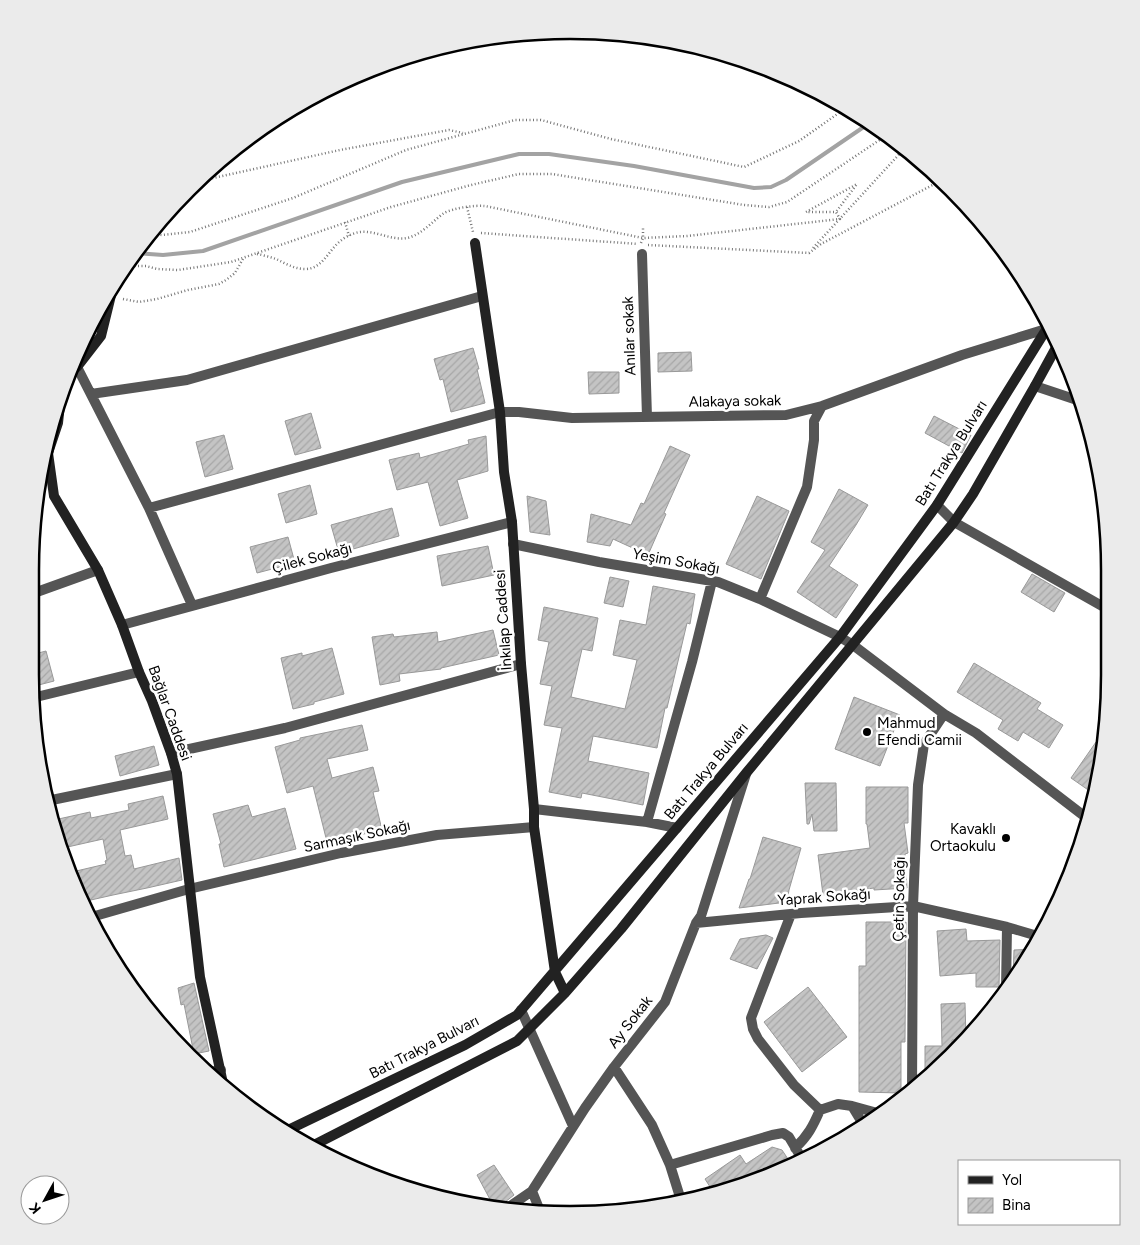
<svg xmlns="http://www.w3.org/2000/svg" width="1140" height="1245" font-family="Figtree,sans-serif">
<defs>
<pattern id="building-hatch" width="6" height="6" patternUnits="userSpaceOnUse" patternTransform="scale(1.25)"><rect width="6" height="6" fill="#c4c4c4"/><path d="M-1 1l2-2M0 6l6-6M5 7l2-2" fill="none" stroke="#a7a7a7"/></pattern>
</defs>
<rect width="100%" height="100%" fill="#fff"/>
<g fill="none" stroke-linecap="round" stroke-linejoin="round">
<!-- stream -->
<path stroke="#a3a3a3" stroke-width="4" d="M 135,253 L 163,255 L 203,251 L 402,182 L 519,154 L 549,154 L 634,166 L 754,188 L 771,187 L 786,180 L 871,122"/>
</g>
<!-- building -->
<path fill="url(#building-hatch)" stroke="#999" d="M 473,348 L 479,369 L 477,369 L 485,403 L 451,412 L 443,379 L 440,380 L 434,359 Z
M 691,352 L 692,371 L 658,372 L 658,353 Z
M 588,372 L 619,372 L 619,393 L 589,394 Z
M 311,413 L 321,448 L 295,455 L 285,421 Z
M 934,416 L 971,435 L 962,453 L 925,433 Z
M 224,435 L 233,469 L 205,477 L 196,442 Z
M 486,436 L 488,471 L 457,480 L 468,518 L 440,526 L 428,482 L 397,490 L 389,460 L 419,453 L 420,458 L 469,444 L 468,440 Z
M 670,446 L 690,455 L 664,513 L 666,514 L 648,555 L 613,539 L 610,546 L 587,542 L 591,514 L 631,525 L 641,503 L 644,504 Z
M 310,485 L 317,514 L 286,523 L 278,494 Z
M 839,489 L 868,505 L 856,525 L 829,566 L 858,585 L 836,618 L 797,592 L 825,550 L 811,542 Z
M 527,496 L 546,501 L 550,535 L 530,532 Z
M 757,496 L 789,511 L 761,579 L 726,564 Z
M 392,508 L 399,536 L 339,553 L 331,525 Z
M 288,537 L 295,563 L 257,573 L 250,547 Z
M 488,546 L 494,575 L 442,586 L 437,556 Z
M 1032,574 L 1065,593 L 1054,612 L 1021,592 Z
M 610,577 L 629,581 L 623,607 L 604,603 Z
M 653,586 L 695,594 L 690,624 L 687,623 L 667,708 L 665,708 L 657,748 L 593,736 L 588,761 L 649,773 L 643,805 L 582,793 L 581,798 L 549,792 L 562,728 L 544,725 L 552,686 L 540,684 L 549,642 L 538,640 L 544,607 L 598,618 L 592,651 L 582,649 L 571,697 L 625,709 L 637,660 L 613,655 L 620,620 L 646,625 Z
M 493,630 L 499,655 L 441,668 L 441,669 L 399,674 L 400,681 L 380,685 L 372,637 L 393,634 L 394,637 L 437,632 L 438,642 Z
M 332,648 L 344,694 L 314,702 L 314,704 L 293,709 L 281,658 L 302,653 L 302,656 Z
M 46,651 L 54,681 L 31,687 L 30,675 L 31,655 Z
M 974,663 L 1041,703 L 1037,709 L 1063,725 L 1049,748 L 1023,732 L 1018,741 L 998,729 L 1003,720 L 957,692 Z
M 854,697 L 900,715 L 880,766 L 835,749 Z
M 362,725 L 368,750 L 327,759 L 332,778 L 373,767 L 379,791 L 373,792 L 382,830 L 327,842 L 313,786 L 287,793 L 275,747 L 300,740 L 300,738 Z
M 1096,742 L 1105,748 L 1094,794 L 1071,778 Z
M 154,746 L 159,765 L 120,776 L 115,756 Z
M 805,783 L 836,783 L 837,831 L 814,831 L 812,814 L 809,824 L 807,824 Z
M 866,787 L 908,787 L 908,823 L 904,823 L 908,853 L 905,854 L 907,888 L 874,890 L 874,888 L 823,895 L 818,855 L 870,848 L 867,824 L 866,824 Z
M 163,796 L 168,819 L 120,830 L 125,856 L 131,855 L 134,869 L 179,858 L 182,880 L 147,888 L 113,895 L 82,902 L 72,872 L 106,864 L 105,861 L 107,860 L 103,839 L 63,848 L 54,820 L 90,812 L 91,818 L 129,810 L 128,804 Z
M 248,805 L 252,817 L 285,808 L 296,849 L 224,867 L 219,844 L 221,844 L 213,814 Z
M 763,837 L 801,848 L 789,890 L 787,902 L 739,908 L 749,879 L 750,879 Z
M 866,922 L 906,922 L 905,1042 L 901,1042 L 901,1093 L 859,1092 L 859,966 L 866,966 Z
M 966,929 L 967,941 L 1000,940 L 999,987 L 976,987 L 976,973 L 940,976 L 937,931 Z
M 766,935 L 773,938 L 757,969 L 730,959 L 740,939 Z
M 1034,949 L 1023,965 L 1013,979 L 1014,950 Z
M 194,983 L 209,1051 L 194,1054 L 184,1004 L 181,1005 L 178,988 Z
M 808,987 L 847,1037 L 802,1072 L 764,1022 Z
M 965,1003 L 966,1039 L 952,1040 L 953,1053 L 925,1078 L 925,1046 L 942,1046 L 941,1004 Z
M 772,1147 L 782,1150 L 792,1165 L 777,1174 L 714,1193 L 705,1179 L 740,1155 L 746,1164 Z
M 494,1165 L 514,1195 L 500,1206 L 493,1205 L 477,1175 Z"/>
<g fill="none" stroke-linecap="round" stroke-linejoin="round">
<!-- path -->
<path stroke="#777" stroke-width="2.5" stroke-dasharray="1 2.5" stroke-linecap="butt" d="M 195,182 L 340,150 L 449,130 L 463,133
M 467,207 L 473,232
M 345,222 L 349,236
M 481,233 L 638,244
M 150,234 L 162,235 L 190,232 L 293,198 L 406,150 L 515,120 L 541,120 L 611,139 L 744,167 L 799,141 L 846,108
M 641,243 L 643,238 L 643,226
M 648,245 L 809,253 L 821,244 L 942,180
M 813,248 L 904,149
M 257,254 C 263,255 270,257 276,259 C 285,263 294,269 305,269 C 321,269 327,254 337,244 C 343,238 352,233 360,232 C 378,230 396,244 413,236 C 425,231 434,220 444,213 C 454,208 474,205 485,206 L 643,238 L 687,236 L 840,219 L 836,212 L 806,212 L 857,184 L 836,212
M 124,266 L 146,266 L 157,269 L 178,270 L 231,262 L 391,207 L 471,185 L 519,174 L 552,174 L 744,205 L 769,207 L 787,202 L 887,135
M 123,299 L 139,302 L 157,299 L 188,290 L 219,284 L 226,280 L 235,273 L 244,257"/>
<!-- street -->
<path stroke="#555" stroke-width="10" d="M 642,254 L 647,417
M 77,367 L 149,508 L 192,605
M 1035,386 L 1080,401
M 91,394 L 187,380 L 482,296
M 937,505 L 954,522 L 1109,610
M 149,508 L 500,412 L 519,412 L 572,418 L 786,415 L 822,406 L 962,355 L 1046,329
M 513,544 L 599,562 L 718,582 L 760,599 L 840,637 L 853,645 L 944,714 L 976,733 L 1088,819
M 34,593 L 98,570
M 760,599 L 807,487 L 814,440 L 814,421 L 822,406
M 122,625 L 331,568 L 512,522
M 32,698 L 139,672
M 171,753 L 285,728 L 521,664
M 47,801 L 177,774
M 534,809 L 647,822 L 677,828
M 647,822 L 692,662 L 712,581
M 791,914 L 751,1018 L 753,1029 L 758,1039 L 794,1085 L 820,1110
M 88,918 L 189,889 L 341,853 L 437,835 L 534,827
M 696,923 L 801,913 L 913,906 L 1007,927 L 1041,937
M 1006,989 L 1007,927
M 521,1010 L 573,1126
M 614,1067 L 652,1125 L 670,1165 L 680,1197 L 684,1202
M 206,1073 L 221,1070
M 912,1091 L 913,906 L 918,785 L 924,744 L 944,714
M 852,1106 L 863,1124
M 795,1148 C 808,1136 813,1126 820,1110 L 838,1104 L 852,1106 L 881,1114
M 670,1165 L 772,1135 L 783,1133 L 789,1137 L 802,1159
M 532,1191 L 540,1211
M 509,1207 L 532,1191 L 585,1108 L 614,1067 L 665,1002 L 696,923 L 701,916 L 746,774"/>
<!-- secondary -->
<path stroke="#222" stroke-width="10" d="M 475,243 L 500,412 L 504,472 L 512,522 L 521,664 L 534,809 L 534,827 L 555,972 L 565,993
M 69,371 L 77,367 L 101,336 L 114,283
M 61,395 L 58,423 L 48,453 L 54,496 L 98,570 L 122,625 L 139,672 L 152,701 L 171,753 L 177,774 L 200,977 L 224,1088
M 288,1130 L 465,1045 L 517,1015 L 840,637 L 937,505 L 1049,325
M 312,1146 L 517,1041 L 565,993 L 621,929 L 747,772 L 954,522 L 973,494 L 1035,386 L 1058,344"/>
</g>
<!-- markers -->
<g fill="#000" stroke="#fff" stroke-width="2">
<circle cx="867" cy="732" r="5"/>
<circle cx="1006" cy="838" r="5"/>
</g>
<g text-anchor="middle" stroke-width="5" stroke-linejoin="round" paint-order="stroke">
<!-- street labels -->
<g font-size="15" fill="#000" stroke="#fff">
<text transform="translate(629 336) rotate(-92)" y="5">Anılar sokak</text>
<text transform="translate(735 401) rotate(-1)" y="5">Alakaya sokak</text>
<text transform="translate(951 453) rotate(-58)" y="5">Batı Trakya Bulvarı</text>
<text transform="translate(312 558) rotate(-15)" y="5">Çilek Sokağı</text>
<text transform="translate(676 561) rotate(10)" y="5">Yeşim Sokağı</text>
<text transform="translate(503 620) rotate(-94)" y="5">İnkılap Caddesi</text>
<text transform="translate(170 713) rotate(70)" y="5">Bağlar Caddesi</text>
<text transform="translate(706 771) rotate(-50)" y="5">Batı Trakya Bulvarı</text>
<text transform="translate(357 836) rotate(-12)" y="5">Sarmaşık Sokağı</text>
<text transform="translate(824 897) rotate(-4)" y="5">Yaprak Sokağı</text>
<text transform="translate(899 899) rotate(-89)" y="5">Çetin Sokağı</text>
<text transform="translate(630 1022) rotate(-52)" y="5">Ay Sokak</text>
<text transform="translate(424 1047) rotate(-27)" y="5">Batı Trakya Bulvarı</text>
</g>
<!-- poi labels -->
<g font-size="15" fill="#000" stroke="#fff" text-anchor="start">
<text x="877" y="728">Mahmud<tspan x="877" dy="17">Efendi Camii</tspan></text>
<text x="996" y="834" text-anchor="end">Kavaklı<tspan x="996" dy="17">Ortaokulu</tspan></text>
</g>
</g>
<!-- crop -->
<path d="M0 0H1140V1245H0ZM570 39H570A531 531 0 0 1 1101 570V675A531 531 0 0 1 570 1206H570A531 531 0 0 1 39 675V570A531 531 0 0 1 570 39Z" fill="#ebebeb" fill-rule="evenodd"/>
<path fill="none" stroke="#000" stroke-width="2.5" d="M570 39H570A531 531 0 0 1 1101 570V675A531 531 0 0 1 570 1206H570A531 531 0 0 1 39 675V570A531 531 0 0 1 570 39Z"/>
<!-- legend -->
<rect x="958" y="1160" width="162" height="65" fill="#ffffff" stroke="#999999"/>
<rect x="968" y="1176" width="25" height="8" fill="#222222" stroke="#999999"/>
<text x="1002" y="1185" font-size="15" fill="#000000">Yol</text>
<rect x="968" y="1198" width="25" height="15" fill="url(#building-hatch)" stroke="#999999"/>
<text x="1002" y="1210" font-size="15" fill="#000000">Bina</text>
<!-- north arrow -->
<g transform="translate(45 1200) rotate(230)"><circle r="24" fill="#ffffff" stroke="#999999"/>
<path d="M0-4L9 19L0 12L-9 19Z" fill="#000000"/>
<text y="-8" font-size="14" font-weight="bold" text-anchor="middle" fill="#000000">K</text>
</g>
</svg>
